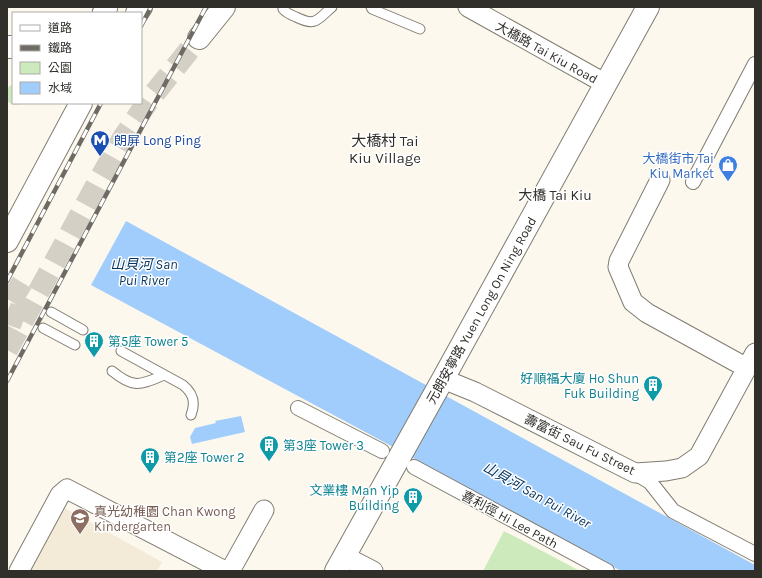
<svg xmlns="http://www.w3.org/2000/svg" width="762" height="578" font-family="Karla,'Noto Sans TC',sans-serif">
<rect width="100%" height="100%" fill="#fdf8ed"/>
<!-- built -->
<path fill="#f3ebd8" d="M 63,507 L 162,562 L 157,571 L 29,571 Z"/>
<!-- green -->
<path fill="#cceabb" d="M 13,84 L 13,103 L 21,103 C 16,106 12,105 7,101 L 7,88 Z
M 504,531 L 580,571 L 483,571 Z"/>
<!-- water -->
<path fill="#a1cdfd" d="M 126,221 L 755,565 L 755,571 L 621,571 L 382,441 L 91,285 Z
M 241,416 L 245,432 L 192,444 L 190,437 L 195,428 L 216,423 L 215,421 Z"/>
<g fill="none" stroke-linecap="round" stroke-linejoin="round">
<!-- secondary-tunnel -->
<path stroke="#d4d0c6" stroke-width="22" stroke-dasharray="22 11" stroke-linecap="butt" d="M 7,286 L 33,302
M 7,313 L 24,319"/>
<!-- primary-tunnel -->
<path stroke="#d4d0c6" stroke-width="22" stroke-dasharray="22 11" stroke-linecap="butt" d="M 7,350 L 97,184 L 123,138 L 149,100 L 199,38"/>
<!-- service casing -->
<g stroke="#807c71" stroke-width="11">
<path id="service" d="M 284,7 L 283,9 C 286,13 291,15 296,17 C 316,27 317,20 332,7
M 371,7 L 372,9 L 420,29
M 51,312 L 83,330
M 43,328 L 75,345
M 121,351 L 183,385 C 193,393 196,402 191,415
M 112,371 C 134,389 140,385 164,375"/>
</g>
<!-- pedestrian casing -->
<g stroke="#807c71" stroke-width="16">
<path id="pedestrian" d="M 693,182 L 755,64
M 298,408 L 382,451
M 414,467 L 607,571
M 635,473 L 650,482 L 673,511 L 755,554"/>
</g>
<!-- minor casing -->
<g stroke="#807c71" stroke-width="21">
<path id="minor" d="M 468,7 L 606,84
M 102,13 L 108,7
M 660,180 L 619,261 L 618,267 L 633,302 L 647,313 L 747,368
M 443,379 L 475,392 L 635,473 L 666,471 L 682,468 L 699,456 L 755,353
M 344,556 L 373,571
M 19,571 L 60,495 L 67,489 L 225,571
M 230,571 L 264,510"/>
</g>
<!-- tertiary casing -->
<g stroke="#807c71" stroke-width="24">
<path id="tertiary" d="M 7,47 L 13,47
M 336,571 L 443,379 L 648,7"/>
</g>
<!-- primary casing -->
<g stroke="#807c71" stroke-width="24">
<path id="primary" d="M 137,13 L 141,7
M 199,38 L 224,7
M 7,241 L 81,103"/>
</g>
<!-- service -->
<use href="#service" stroke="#fff" stroke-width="9"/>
<!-- pedestrian -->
<use href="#pedestrian" stroke="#fff" stroke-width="14"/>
<!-- minor -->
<use href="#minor" stroke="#fff" stroke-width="19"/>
<!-- tertiary -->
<use href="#tertiary" stroke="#fff" stroke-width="22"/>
<!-- primary -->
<use href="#primary" stroke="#fff" stroke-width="22"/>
<!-- rail casing -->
<g stroke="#6e6b64" stroke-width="4.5">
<path id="rail" d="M 141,26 L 151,7
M 7,281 L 101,103
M 7,381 L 206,7"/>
</g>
<!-- rail -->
<use href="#rail" stroke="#fff" stroke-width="3" stroke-dasharray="9" stroke-linecap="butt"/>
</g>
<!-- icons -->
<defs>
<g id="metro-pin" transform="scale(1)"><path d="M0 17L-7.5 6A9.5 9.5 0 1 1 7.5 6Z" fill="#1a4fb4" stroke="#fff"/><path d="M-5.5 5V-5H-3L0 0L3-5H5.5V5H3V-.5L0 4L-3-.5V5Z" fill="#fff"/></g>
<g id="shop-pin" transform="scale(1)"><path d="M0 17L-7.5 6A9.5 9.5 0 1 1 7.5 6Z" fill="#3f7fe0" stroke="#fff"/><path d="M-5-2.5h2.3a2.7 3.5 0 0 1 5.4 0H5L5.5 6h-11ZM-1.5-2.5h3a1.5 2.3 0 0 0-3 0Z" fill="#fff"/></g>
<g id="building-pin" transform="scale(1)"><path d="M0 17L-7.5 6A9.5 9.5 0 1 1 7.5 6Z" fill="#0f9aa8" stroke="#fff"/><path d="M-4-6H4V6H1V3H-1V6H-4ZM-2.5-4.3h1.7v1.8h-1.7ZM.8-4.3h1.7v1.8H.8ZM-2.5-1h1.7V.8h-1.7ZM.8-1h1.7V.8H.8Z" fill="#fff"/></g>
<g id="school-pin" transform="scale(1)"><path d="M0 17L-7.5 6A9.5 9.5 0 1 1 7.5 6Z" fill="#8d6e63" stroke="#fff"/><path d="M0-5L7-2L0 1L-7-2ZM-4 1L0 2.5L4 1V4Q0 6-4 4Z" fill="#fff"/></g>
</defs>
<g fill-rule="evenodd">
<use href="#metro-pin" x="100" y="140"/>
<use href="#shop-pin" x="728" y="165"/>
<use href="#building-pin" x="94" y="341"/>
<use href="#building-pin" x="653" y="385"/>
<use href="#building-pin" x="269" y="445"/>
<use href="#building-pin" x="150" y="457"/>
<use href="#building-pin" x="413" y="497"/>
<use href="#school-pin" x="80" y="518"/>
</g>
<g text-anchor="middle" stroke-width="3" stroke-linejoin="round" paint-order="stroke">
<!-- street labels -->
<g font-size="13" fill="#312f2a" stroke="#fff">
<text transform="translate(547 52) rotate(29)" y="5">大橋路 Tai Kiu Road</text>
<text transform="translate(481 310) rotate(-61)" y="5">元朗安寧路 Yuen Long On Ning Road</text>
<text transform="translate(580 444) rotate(26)" y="5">壽富街 Sau Fu Street</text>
<text transform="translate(510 519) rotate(28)" y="5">喜利徑 Hi Lee Path</text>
</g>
<!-- transit labels -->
<g font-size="13" fill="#164399" stroke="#fff" text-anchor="start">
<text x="114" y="145">朗屏 Long Ping</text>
</g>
<!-- shop labels -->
<g font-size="13" fill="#366cbe" stroke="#fff" text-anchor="end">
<text x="714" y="163">大橋街市 Tai<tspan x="714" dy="15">Kiu Market</tspan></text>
</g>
<!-- culture labels -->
<g font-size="13" fill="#0d838f" stroke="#fff" text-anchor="start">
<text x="108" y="346">第5座 Tower 5</text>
<text x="639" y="383" text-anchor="end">好順福大廈 Ho Shun<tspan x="639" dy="15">Fuk Building</tspan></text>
<text x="283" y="450">第3座 Tower 3</text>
<text x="164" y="462">第2座 Tower 2</text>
<text x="399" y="495" text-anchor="end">文業樓 Man Yip<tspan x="399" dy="15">Building</tspan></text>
</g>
<!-- education labels -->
<g font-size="13" fill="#785e54" stroke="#fff" text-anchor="start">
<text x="94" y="516">真光幼稚園 Chan Kwong<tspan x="94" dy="15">Kindergarten</tspan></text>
</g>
<!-- neighbourhood labels -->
<g font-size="14" fill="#312f2a" stroke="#fff">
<text x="555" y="200">大橋 Tai Kiu</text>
</g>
<!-- water labels -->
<g font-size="14" font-style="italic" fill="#04345f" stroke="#fff">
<text x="144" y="269">山貝河 San<tspan x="144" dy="16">Pui River</tspan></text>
<text transform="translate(537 495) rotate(29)" y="5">山貝河 San Pui River</text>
</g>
<!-- quarter labels -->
<g font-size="15" fill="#312f2a" stroke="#fff">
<text x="385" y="146">大橋村 Tai<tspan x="385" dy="17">Kiu Village</tspan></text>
</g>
</g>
<!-- border -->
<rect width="762" height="578" fill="none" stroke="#312f2a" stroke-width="16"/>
<!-- legend -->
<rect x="12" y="12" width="130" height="92" fill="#ffffff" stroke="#adacaa"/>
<rect x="20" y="25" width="20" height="6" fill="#ffffff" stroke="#adacaa"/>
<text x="48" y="32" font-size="12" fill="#312f2a">道路</text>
<rect x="20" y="45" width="20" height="6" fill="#6e6b64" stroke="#adacaa"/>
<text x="48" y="52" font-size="12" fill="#312f2a">鐵路</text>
<rect x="20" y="62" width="20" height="12" fill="#cceabb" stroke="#adacaa"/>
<text x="48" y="72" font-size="12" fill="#312f2a">公園</text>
<rect x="20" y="82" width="20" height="12" fill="#a1cdfd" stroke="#adacaa"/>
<text x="48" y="92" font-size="12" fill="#312f2a">水域</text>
</svg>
